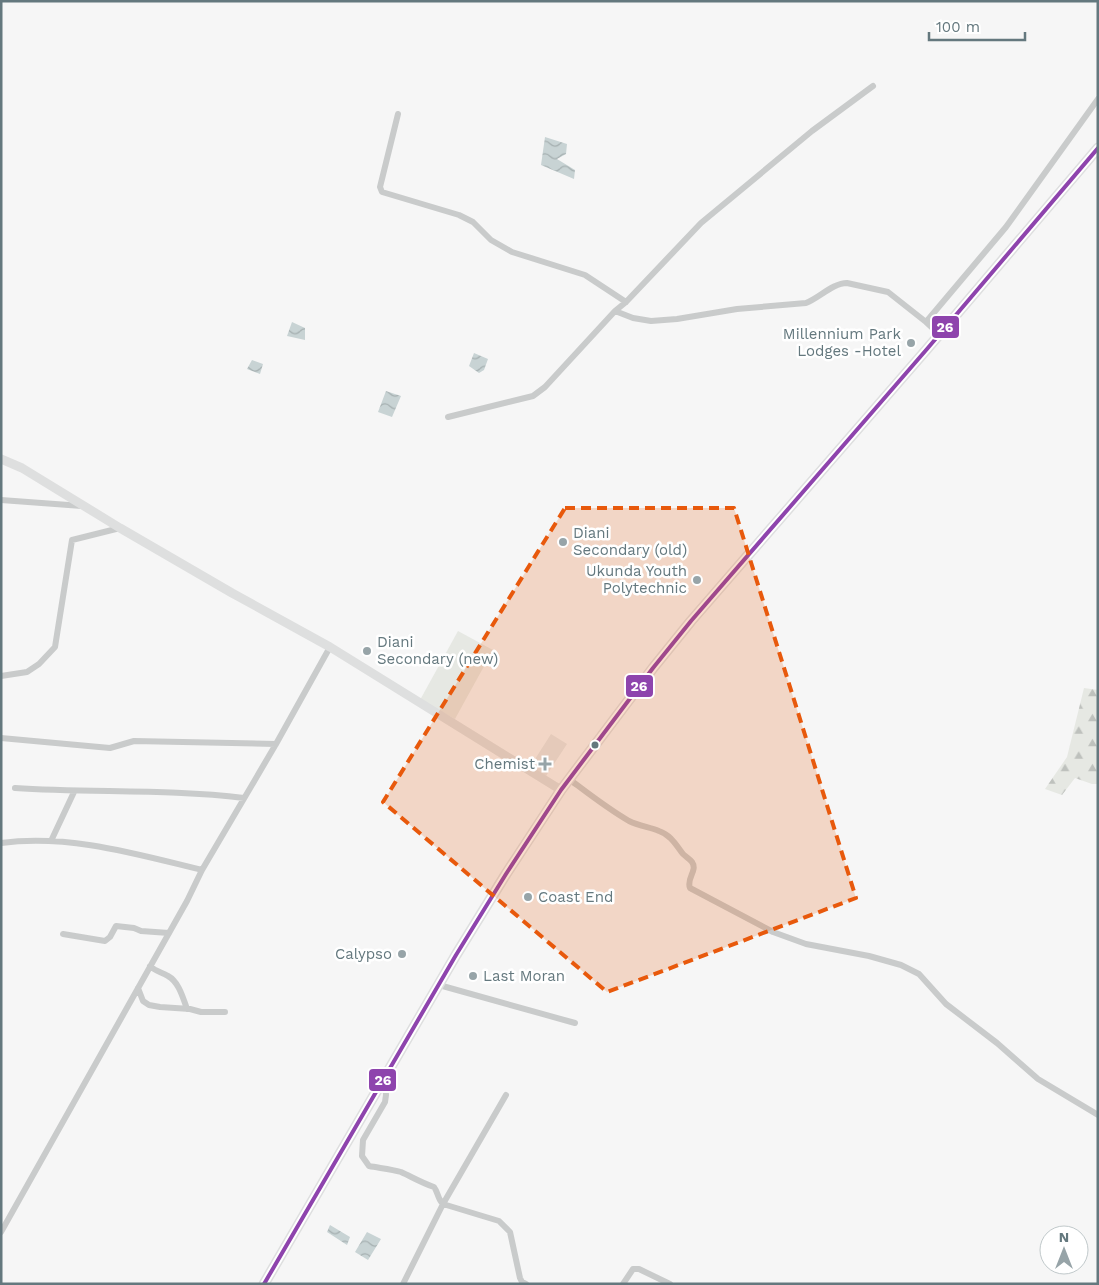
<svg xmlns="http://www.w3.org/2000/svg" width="1099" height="1285" font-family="'Work Sans',sans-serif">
<defs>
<pattern id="forest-firs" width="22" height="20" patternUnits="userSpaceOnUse" patternTransform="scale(1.25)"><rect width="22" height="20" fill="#e6e8e3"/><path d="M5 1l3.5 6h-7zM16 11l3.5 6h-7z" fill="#bec1bd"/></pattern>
<pattern id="water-waves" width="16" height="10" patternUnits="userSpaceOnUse" patternTransform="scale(1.25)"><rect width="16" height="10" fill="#c8d3d4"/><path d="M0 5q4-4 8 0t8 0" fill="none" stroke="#a6b0b1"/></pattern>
</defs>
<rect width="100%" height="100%" fill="#f6f6f6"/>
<!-- built -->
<path fill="#e5e7e6" d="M 551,734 L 567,744 L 546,776 L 530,767 Z"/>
<!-- grass -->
<path fill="#e6e8e3" d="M 458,631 L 493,650 L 455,719 L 420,700 Z"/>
<!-- forest -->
<path fill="url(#forest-firs)" d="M 1084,688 L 1098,690 L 1098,784 L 1092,784 L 1075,778 L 1062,795 L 1045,789 L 1067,757 Z"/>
<!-- water -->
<path fill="url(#water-waves)" d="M 545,137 L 567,144 L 566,154 L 557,159 L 575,170 L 574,179 L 541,165 Z
M 292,322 L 305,328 L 305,340 L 287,336 Z
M 474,353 L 488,359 L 484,370 L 479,373 L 469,366 Z
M 252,360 L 263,364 L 260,374 L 247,369 Z
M 386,391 L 401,396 L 392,417 L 378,412 Z
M 330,1225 L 350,1237 L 347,1245 L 327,1232 Z
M 367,1232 L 381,1239 L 368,1260 L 355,1252 Z"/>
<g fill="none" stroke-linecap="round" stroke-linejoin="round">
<!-- street -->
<path stroke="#c9cbcb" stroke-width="6" d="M 398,114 L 380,187 L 382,192 L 459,215 L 473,222 L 491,240 L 512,252 L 585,275 L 626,302
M 615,311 L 633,318 L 651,321 L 677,319 L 737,309 L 806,303 C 819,298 833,283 847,283 L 888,292 L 926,322
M 939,334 L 926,322 L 1006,227 L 1098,99
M 448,417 L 533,396 L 545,387 L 615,311 L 626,302 L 701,223 L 812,131 L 873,86
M 1,500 L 82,506
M 1,676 L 27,672 L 39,664 L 55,647 L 72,540 L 120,528
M 1,738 L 110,748 L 134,741 L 276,744
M 569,779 C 589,794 608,809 629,821 C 639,826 649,827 659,831 C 671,835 676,845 683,854 C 686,857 690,859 692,862 C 698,871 686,878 690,888 L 773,932 L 806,944 L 869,956 L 901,965 L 919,974 L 946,1004 L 997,1043 L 1038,1079 L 1098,1115
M 15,788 C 91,793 169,789 244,798
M 51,841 L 74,792
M 1,843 C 69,834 136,854 202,870
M 63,934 L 105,941 L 110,937 L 116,926 L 134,928 L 141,931 L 169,933
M 150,966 C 156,972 162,972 168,976 C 179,982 183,998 187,1009
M 439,985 L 575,1023
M 138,988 L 143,1001 L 149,1005 L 160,1007 L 190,1009 L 201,1012 L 225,1012
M 385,1081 L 386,1095 L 385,1102 L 363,1140 L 362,1156 L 369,1166 C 379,1168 391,1169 401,1172 C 412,1177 422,1183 434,1187 C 438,1192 438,1200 443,1204 L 499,1221 L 510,1232 L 520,1278 L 522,1282 L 526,1284
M 1,1232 L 187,901 L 202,870 L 276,744 L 330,647
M 403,1284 L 443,1204 L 506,1095
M 623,1284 L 633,1269 L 639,1269 L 670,1284"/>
<!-- secondary -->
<path stroke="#dedfdf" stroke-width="9" d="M 1,459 L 22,468 L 120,528 L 232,593 L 330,647 L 561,790"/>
<!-- highway -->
<path stroke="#dedfdf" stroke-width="11" d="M 264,1284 L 456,955 L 506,874 L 561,790 L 653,668 L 691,621 L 927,349 L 1098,148"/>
<!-- bus-1 casing -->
<g stroke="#fff" stroke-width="8">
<path id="bus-1" d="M 264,1284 L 456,955 L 506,874 L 561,790 L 653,668 L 691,621 L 927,349 L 1098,148"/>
</g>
<!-- bus-1 -->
<use href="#bus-1" stroke="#8e44ad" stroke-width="4"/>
</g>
<!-- marked area -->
<path fill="#e8590c" fill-opacity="0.2" stroke="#e8590c" stroke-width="4" stroke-dasharray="10 6" stroke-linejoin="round" d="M 565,508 L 734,508 L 856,898 L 607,992 L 383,802 Z"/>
<!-- markers -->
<g fill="#97a4a8" stroke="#fff" stroke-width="2">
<circle cx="911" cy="343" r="5"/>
<circle cx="563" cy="542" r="5"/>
<circle cx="697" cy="580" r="5"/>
<circle cx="367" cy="651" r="5"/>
<path d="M542.5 756.5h5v5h5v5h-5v5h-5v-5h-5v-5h5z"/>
<circle cx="528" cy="897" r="5"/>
<circle cx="402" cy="954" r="5"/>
<circle cx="473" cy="976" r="5"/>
</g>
<circle fill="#64787e" stroke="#fff" stroke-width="2" cx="595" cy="745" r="4.5"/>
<g text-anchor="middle" stroke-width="5" stroke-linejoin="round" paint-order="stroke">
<!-- poi labels -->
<g font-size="15" fill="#64787e" stroke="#fff" text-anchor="end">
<text x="901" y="339">Millennium Park<tspan x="901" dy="17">Lodges -Hotel</tspan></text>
<text x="573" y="538" text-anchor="start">Diani<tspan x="573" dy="17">Secondary (old)</tspan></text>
<text x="687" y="576">Ukunda Youth<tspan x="687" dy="17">Polytechnic</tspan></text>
<text x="377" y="647" text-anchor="start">Diani<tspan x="377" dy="17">Secondary (new)</tspan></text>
<text x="535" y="769">Chemist</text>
<text x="538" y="902" text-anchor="start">Coast End</text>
<text x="392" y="959">Calypso</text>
<text x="483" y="981" text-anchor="start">Last Moran</text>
</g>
</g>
<g stroke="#fff" stroke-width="2">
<rect x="931" y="315" width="29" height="24" rx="5" fill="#8e44ad"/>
<rect x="625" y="674" width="29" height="24" rx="5" fill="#8e44ad"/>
<rect x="368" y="1068" width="29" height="24" rx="5" fill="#8e44ad"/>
</g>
<g font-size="14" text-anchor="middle" font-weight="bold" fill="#fff">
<text x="945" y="332">26</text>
<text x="639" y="691">26</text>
<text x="383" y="1085">26</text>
</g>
<!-- border -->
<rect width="1099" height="1285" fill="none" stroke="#64787e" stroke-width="5"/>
<!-- north arrow -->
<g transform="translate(1064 1250)"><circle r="24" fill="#ffffff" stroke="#c1c9cb"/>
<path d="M0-4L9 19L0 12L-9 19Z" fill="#97a4a8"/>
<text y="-8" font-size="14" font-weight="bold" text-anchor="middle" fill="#64787e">N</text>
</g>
<!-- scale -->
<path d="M929 32v8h96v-8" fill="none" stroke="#64787e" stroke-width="2.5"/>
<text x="936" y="32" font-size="15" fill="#64787e" stroke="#ffffff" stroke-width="4" paint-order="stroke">100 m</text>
</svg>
